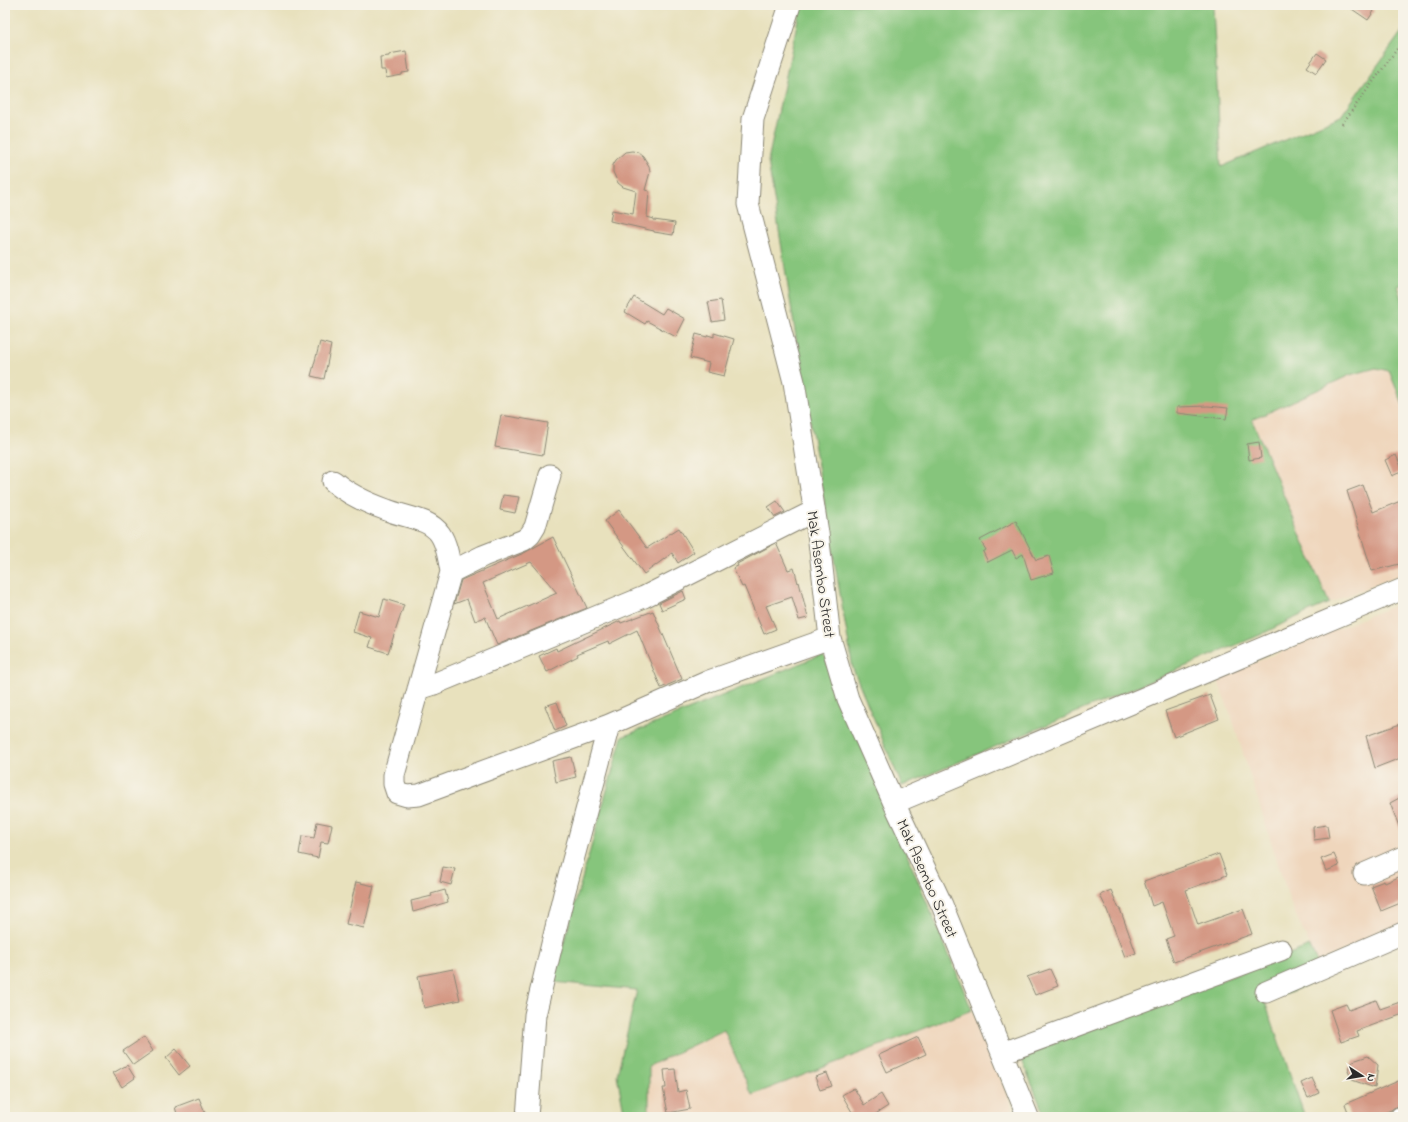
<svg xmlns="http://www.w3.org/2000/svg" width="1408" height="1122" font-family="'Indie Flower',sans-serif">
<rect width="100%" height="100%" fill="#f7f3e8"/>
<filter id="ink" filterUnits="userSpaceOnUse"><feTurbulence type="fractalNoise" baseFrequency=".025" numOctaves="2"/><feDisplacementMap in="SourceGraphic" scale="8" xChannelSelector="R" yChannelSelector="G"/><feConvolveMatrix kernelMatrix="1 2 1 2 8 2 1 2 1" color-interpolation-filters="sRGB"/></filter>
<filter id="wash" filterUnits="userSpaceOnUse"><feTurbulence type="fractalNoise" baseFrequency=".012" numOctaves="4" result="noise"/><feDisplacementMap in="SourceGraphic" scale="16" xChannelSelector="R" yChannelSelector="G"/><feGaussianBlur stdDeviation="0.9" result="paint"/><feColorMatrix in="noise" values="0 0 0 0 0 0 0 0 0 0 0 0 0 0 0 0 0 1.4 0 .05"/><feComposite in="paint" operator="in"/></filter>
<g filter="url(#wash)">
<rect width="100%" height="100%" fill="#e8e1bd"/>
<!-- built -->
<path fill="#efd6bc" d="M 1376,368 L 1389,371 L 1403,405 L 1403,574 L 1329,603 L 1252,420 L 1350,375 Z
M 1403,602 L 1403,925 L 1317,962 L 1290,902 L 1233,721 L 1217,678 Z
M 972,1010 L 1016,1117 L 649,1117 L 649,1066 L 725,1030 L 752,1094 Z"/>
<!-- green -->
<path fill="#86c57b" stroke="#587853" d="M 803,5 L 1213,5 L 1221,167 L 1341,116 L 1403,30 L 1403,284 L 1398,286 L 1403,301 L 1403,405 L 1389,371 L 1376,368 L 1350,375 L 1252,420 L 1329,603 L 1290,620 L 1260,635 L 902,786 L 853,669 L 798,350 L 768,161 L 799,14 Z
M 823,654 L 972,1010 L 752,1095 L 724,1030 L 649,1066 L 649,1117 L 625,1117 L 617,1075 L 637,990 L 553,982 L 622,737 Z
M 1310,946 L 1324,978 L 1265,1002 L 1305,1117 L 1045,1117 L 1020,1055 L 1163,1003 Z"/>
<g id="blocks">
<!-- building -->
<path fill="#d49884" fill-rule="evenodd" d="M 1346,5 L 1366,5 L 1374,11 L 1368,20 Z
M 406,51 L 409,72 L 402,73 L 402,75 L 386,78 L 385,70 L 381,70 L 380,57 L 389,56 L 389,54 Z
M 1317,53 L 1326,59 L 1316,73 L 1307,67 Z
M 632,151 L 638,152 L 643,156 L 649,166 L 650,172 L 645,190 L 649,191 L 647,217 L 654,219 L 654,220 L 675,223 L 673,235 L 654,232 L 654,231 L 610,221 L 612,210 L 633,214 L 636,191 L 623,187 L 618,183 L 613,172 L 613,165 L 616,160 L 625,152 Z
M 634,297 L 662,314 L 666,308 L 685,319 L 676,337 L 647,321 L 645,324 L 625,312 Z
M 721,300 L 724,320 L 712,322 L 708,302 Z
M 714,333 L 734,339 L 724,376 L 707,372 L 709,363 L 690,358 L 696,334 L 707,337 L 708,335 L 714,337 Z
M 320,342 L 331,345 L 324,379 L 311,376 Z
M 1208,406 L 1228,408 L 1226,419 L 1177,413 L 1177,407 Z
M 501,415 L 548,423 L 543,455 L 495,447 Z
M 1259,442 L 1261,458 L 1249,460 L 1247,444 Z
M 1396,455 L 1403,471 L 1392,476 L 1385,460 Z
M 1363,485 L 1373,512 L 1403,500 L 1403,563 L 1372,571 L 1347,491 Z
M 503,495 L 519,497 L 515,513 L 500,510 Z
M 777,501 L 785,512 L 775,517 L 768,507 Z
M 619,510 L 647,548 L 679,528 L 694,552 L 678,563 L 672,553 L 644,574 L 605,521 Z
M 1016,521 L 1036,560 L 1049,556 L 1054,573 L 1031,580 L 1023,554 L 1016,558 L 1012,550 L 988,562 L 983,552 L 986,550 L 980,540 Z
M 553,537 L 587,608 L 497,645 L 485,617 L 475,621 L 467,599 L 454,604 L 461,580 L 524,553 ZM 531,562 L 557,593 L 498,619 L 483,583 Z
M 776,543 L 788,570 L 794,568 L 798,583 L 799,582 L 808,618 L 799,620 L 792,597 L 766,606 L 776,629 L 764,634 L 744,586 L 742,587 L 733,568 L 738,566 L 737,564 Z
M 683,591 L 686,599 L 662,610 L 659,603 Z
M 384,599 L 404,605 L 388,653 L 369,647 L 372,638 L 353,632 L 359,611 L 379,617 Z
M 653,611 L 682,679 L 661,688 L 637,630 L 609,644 L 608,641 L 577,654 L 578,656 L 547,672 L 539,656 L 556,648 L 557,651 L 620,621 L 621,623 Z
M 1210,695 L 1219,719 L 1174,737 L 1165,711 Z
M 557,702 L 566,726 L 555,731 L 545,706 Z
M 1403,723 L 1403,757 L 1375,768 L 1366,736 Z
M 571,757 L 576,777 L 556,782 L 552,761 Z
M 1403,796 L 1403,833 L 1402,834 L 1390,803 Z
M 317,822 L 332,825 L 328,843 L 321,842 L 318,858 L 299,854 L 302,836 L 314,838 Z
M 1327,825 L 1329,838 L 1314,840 L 1313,827 Z
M 1219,854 L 1227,875 L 1186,890 L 1198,925 L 1243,909 L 1252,934 L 1174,962 L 1166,939 L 1174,936 L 1162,902 L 1152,906 L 1144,881 Z
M 1334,854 L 1339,866 L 1326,871 L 1321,859 Z
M 443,867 L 455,869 L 451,885 L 440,882 Z
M 1403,875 L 1403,902 L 1381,911 L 1371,886 L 1384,881 L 1385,883 Z
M 356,882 L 374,886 L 364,928 L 346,924 Z
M 445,890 L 448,902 L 413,912 L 411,901 L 432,896 L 431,894 Z
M 1111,890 L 1119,909 L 1120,909 L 1136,953 L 1125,957 L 1107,910 L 1100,895 Z
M 453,969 L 460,1000 L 424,1008 L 418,976 Z
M 1050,969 L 1058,986 L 1035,995 L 1027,977 Z
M 1376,1000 L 1380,1009 L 1403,1001 L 1403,1014 L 1357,1031 L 1359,1036 L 1341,1042 L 1330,1010 L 1346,1004 L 1349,1010 Z
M 144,1037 L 153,1051 L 133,1065 L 123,1051 Z
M 918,1037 L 926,1054 L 887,1072 L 879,1055 Z
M 176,1049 L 190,1066 L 179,1075 L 166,1058 Z
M 1368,1056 L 1378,1065 L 1375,1088 L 1352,1080 L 1348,1071 L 1353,1061 Z
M 127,1065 L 135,1078 L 122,1087 L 113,1073 Z
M 675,1069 L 678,1092 L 686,1090 L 690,1109 L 668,1113 L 663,1088 L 666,1088 L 664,1070 Z
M 827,1073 L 832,1086 L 820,1090 L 815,1077 Z
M 1312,1078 L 1319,1093 L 1308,1098 L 1301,1083 Z
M 1403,1079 L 1403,1104 L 1398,1105 L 1391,1110 L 1375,1117 L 1350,1117 L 1345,1104 Z
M 854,1088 L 864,1105 L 881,1094 L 888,1106 L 871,1117 L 844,1117 L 852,1112 L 842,1095 Z
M 199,1098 L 207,1117 L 178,1117 L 175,1107 Z"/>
</g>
</g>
<g filter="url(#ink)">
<use href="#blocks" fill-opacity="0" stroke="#8a8674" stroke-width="1"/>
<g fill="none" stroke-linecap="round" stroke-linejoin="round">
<!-- minor casing -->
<g stroke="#8a8674" stroke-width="23">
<path id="minor" d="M 790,5 L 753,119 L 748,204 L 794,382 L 818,533 L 830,638 L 848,699 L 894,803 L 942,905 L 1028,1117
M 550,475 L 535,527 L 530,535 L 524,540 L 483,556 L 451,572 L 394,775 L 394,784 L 397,793 L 407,796 L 419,795 L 609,725 L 709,681 L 830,638
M 333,481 C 349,495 367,503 387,510 C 404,517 429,518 440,534 C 447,544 449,560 451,572
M 418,689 L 434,684 L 644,597 L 814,511
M 894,803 L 1403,589
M 1364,874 L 1403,857
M 1266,992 L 1403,933
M 1002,1053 L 1281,950
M 527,1117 L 535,1015 L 564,894 L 609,725
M 1401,1117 L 1403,1116"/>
</g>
<!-- path -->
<path stroke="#8a8674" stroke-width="2.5" stroke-dasharray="1 3" stroke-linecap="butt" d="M 1342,124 L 1403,41"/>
<!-- minor -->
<use href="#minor" stroke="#fff" stroke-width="21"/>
</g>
</g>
<g text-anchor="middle" stroke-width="4" stroke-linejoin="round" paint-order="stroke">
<!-- street labels -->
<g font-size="16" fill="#2b2b2b" stroke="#f7f3e8">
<text transform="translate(822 574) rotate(82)" y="6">Mak Asembo Street</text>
<text transform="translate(928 878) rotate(66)" y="6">Mak Asembo Street</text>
</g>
</g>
<!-- margin -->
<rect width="1408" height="1122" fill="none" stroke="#f7f3e8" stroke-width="20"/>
<!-- north arrow -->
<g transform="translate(1362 1076) rotate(102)" stroke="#f7f3e8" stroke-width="3" paint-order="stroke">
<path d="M0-3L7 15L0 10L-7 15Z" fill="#2b2b2b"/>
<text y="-6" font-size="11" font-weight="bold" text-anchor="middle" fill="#2b2b2b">N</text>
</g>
</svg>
